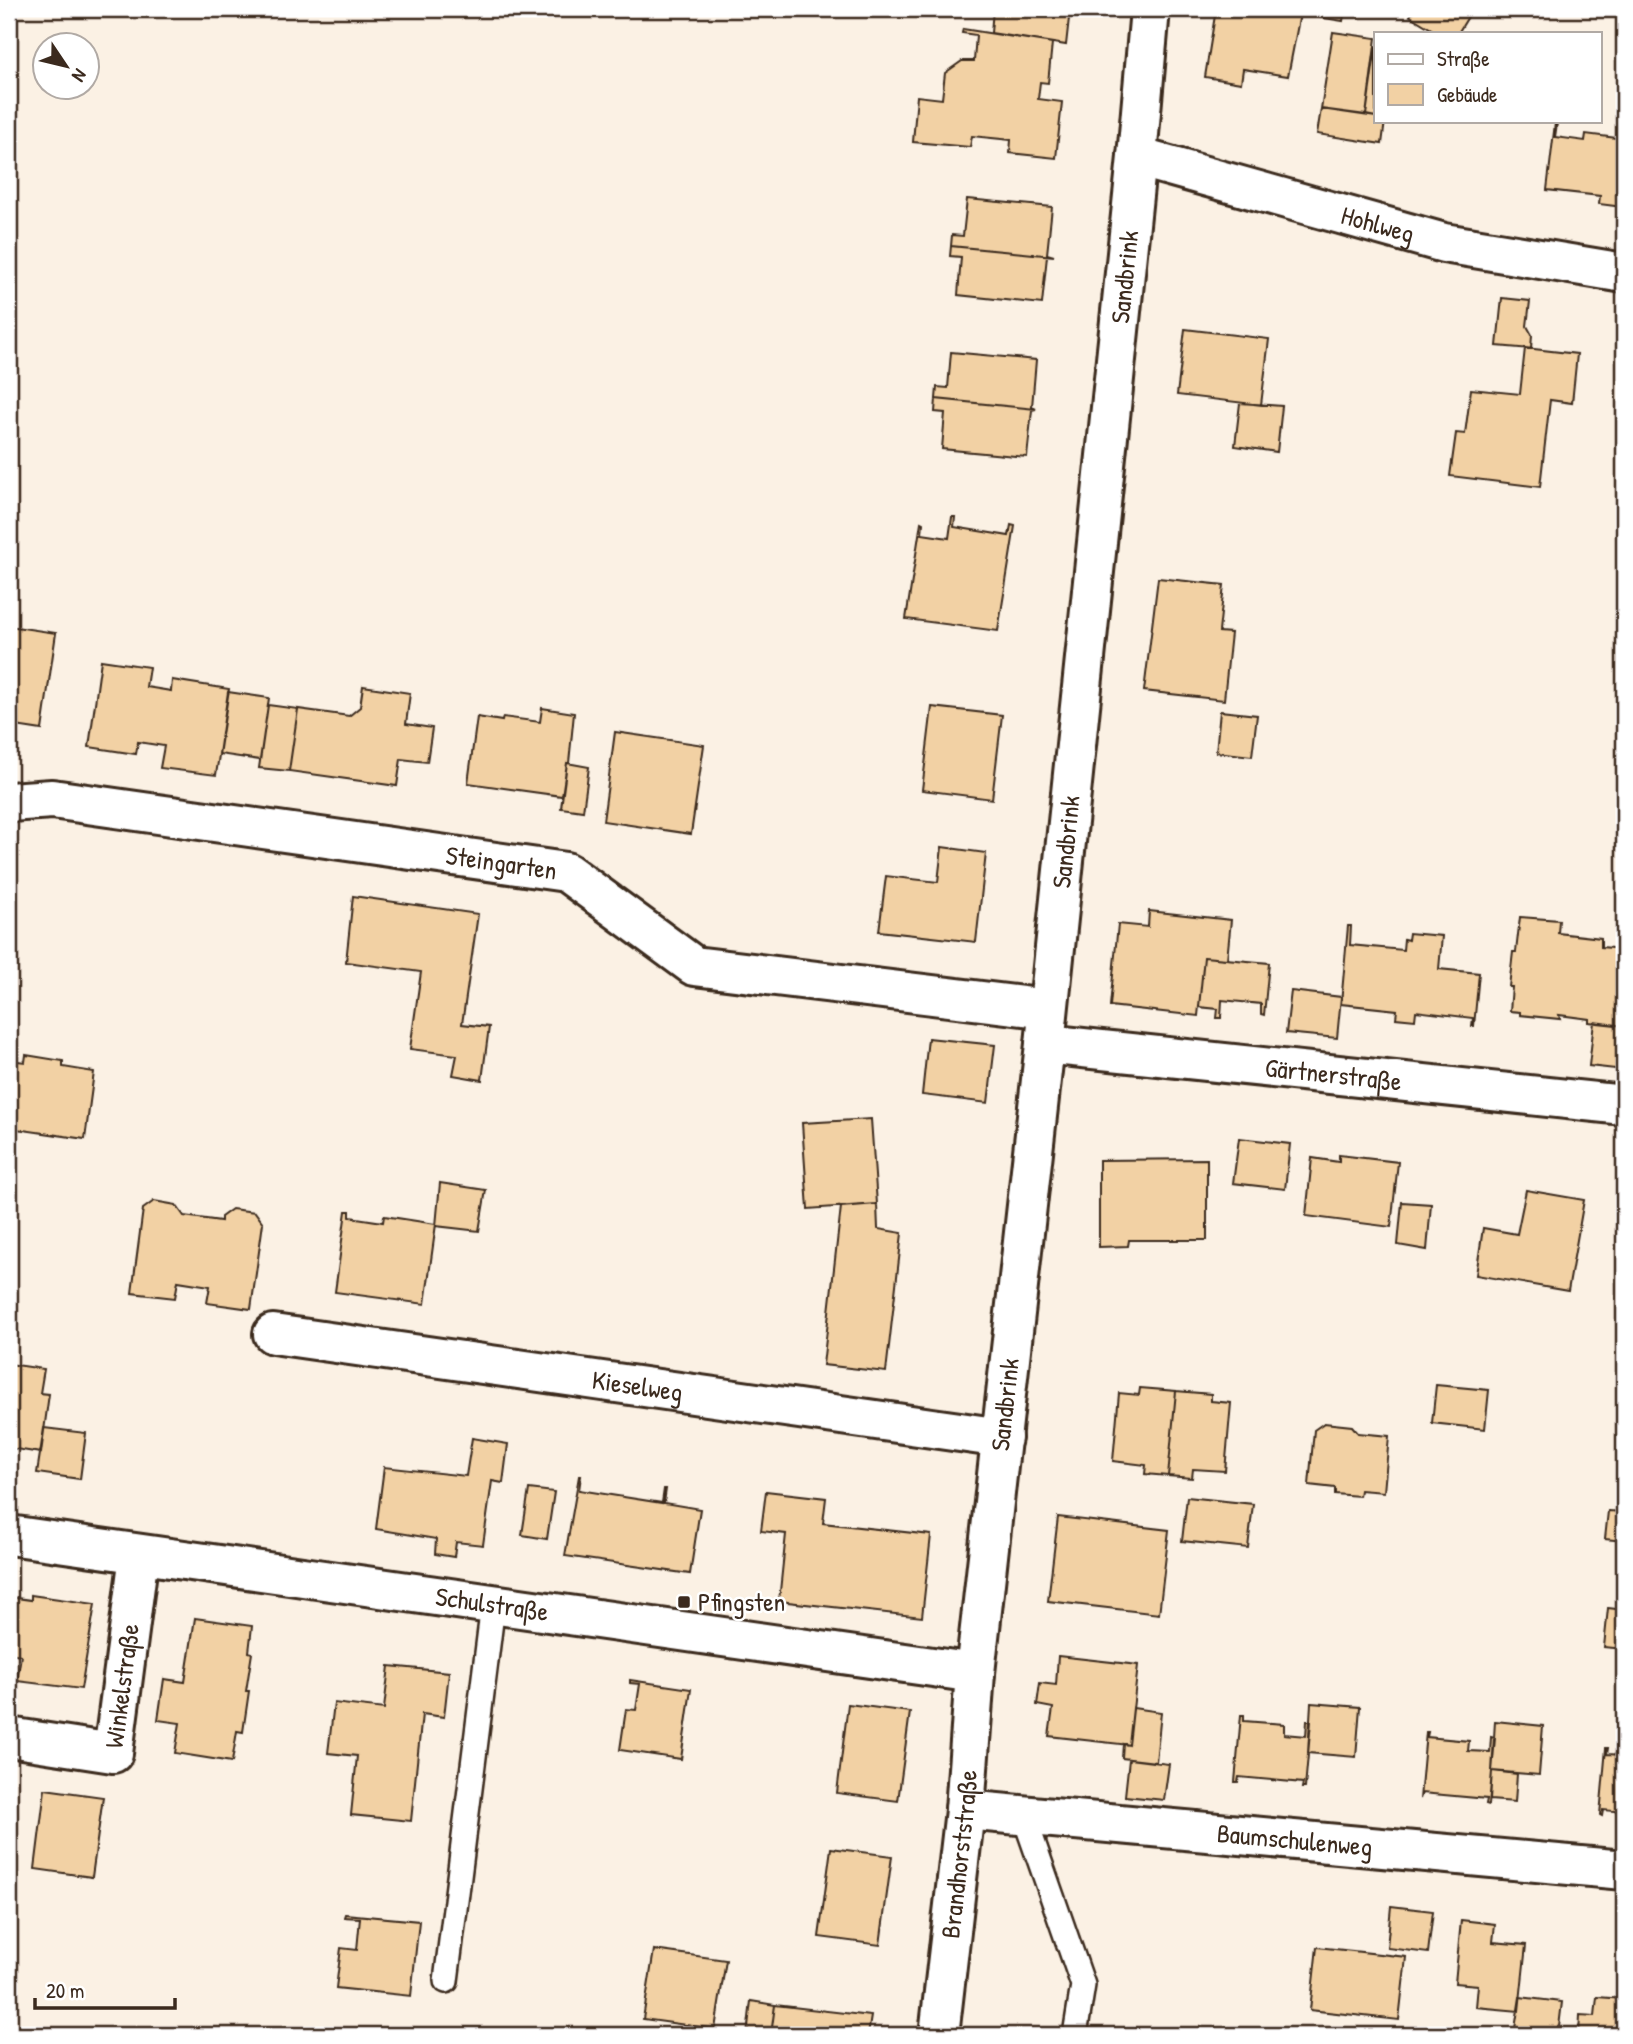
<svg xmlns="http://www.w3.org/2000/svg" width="1633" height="2044" font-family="'Patrick Hand',sans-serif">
<rect width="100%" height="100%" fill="#fbf1e4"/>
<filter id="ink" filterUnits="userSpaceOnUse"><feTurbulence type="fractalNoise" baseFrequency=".0143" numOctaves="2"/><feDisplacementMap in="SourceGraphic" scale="14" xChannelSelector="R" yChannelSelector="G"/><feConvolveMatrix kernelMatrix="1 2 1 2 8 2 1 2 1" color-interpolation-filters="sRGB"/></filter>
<g filter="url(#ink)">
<!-- building -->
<path fill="#f2d1a4" stroke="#3b2a1e" stroke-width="2" d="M 993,9 L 1070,9 L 1066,45 L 991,33 Z
M 1216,9 L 1345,9 L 1343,21 L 1300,14 L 1288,76 L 1243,69 L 1241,83 L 1205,77 Z
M 1415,9 L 1458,9 L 1469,15 L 1458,33 L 1438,33 L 1410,16 Z
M 963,29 L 1052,43 L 1048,83 L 1040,82 L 1038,99 L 1062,102 L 1056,158 L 1010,153 L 1011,140 L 972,136 L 970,147 L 913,142 L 917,96 L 942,99 L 945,73 L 962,61 L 974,61 L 976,35 L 962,33 Z
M 1333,32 L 1376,38 L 1366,115 L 1321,109 Z
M 1376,46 L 1376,117 L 1366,115 Z
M 1321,109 L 1376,117 L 1376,121 L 1385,121 L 1382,144 L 1317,134 Z
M 1555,123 L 1557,123 L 1555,137 L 1585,141 L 1586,134 L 1624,139 L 1623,207 L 1599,204 L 1600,196 L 1547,190 Z
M 967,199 L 1052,207 L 1047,254 L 1054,256 L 951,246 L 952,235 L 963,236 Z
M 951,246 L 1054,256 L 1047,256 L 1042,304 L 958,295 L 961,257 L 950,256 Z
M 1502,298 L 1530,301 L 1527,326 L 1532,335 L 1531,349 L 1497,346 Z
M 1185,329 L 1269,339 L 1261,405 L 1177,395 Z
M 1525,348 L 1577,354 L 1572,403 L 1550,400 L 1540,487 L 1450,476 L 1456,433 L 1465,434 L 1471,389 L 1520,394 Z
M 951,352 L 1036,360 L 1032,407 L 1036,409 L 936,399 L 937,387 L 948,388 Z
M 936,399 L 1036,409 L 1032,410 L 1027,457 L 942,449 L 945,413 L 935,412 Z
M 1240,403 L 1282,406 L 1277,452 L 1235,446 Z
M 952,517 L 955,517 L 954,527 L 1009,536 L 1011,525 L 1015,526 L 998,631 L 906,619 L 921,522 L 923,523 L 922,534 L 949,538 Z
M 1158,578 L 1224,585 L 1219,632 L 1231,633 L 1224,700 L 1144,691 Z
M 9,626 L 56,633 L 42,730 L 9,725 Z
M 101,660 L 149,667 L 146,687 L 171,691 L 172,680 L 229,689 L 216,775 L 160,768 L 164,746 L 138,742 L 136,754 L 89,747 Z
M 363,686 L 410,693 L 406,724 L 432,728 L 427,762 L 401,759 L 397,786 L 289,771 L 298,709 L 349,716 L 360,707 Z
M 228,692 L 269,698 L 260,760 L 219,754 Z
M 268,705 L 298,709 L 289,771 L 259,768 Z
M 932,707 L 1002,715 L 992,799 L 922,790 Z
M 542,708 L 574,713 L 569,763 L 567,763 L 562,796 L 468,783 L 477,717 L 502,721 L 503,717 L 540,722 Z
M 1220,711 L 1257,715 L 1252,756 L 1216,752 Z
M 615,732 L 704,745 L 691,834 L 603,821 Z
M 567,763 L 589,767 L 583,811 L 561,808 Z
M 942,847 L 986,853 L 976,942 L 879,931 L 886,876 L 938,882 Z
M 353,896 L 478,914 L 462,1024 L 489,1027 L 482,1080 L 453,1075 L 457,1055 L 410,1049 L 421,972 L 346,962 Z
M 1149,911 L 1231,920 L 1227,959 L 1204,957 L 1198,1016 L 1110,1006 L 1118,924 L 1148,927 Z
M 1520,917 L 1559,920 L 1558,933 L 1601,938 L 1601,947 L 1624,949 L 1624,1026 L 1589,1022 L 1589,1019 L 1559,1015 L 1560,1019 L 1520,1015 L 1520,1012 L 1510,1011 L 1512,987 L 1509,987 L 1513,952 L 1516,952 Z
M 1348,926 L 1351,926 L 1350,945 L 1403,950 L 1404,939 L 1408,940 L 1409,933 L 1442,936 L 1439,969 L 1479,973 L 1474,1026 L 1472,1026 L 1473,1018 L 1416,1011 L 1415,1020 L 1396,1018 L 1397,1010 L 1341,1004 Z
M 1204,957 L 1269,963 L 1264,1015 L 1261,1014 L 1261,1004 L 1222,1000 L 1221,1018 L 1217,1018 L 1218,1009 L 1199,1007 Z
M 1291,991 L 1341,997 L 1337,1038 L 1286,1033 Z
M 1594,1022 L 1624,1026 L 1624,1070 L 1589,1066 Z
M 928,1038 L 995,1045 L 988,1103 L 922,1095 Z
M 26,1055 L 63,1061 L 63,1067 L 94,1072 L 85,1139 L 9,1128 L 9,1060 L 25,1062 Z
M 871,1119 L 877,1204 L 808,1209 L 802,1123 Z
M 1239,1138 L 1290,1144 L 1285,1189 L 1233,1183 Z
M 1339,1155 L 1398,1162 L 1391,1227 L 1306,1216 L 1312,1158 L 1339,1162 Z
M 1207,1159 L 1207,1240 L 1129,1240 L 1128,1246 L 1099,1247 L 1099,1160 Z
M 440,1183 L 486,1190 L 479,1231 L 436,1226 Z
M 1526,1190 L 1584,1200 L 1568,1291 L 1476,1275 L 1483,1228 L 1517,1234 Z
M 154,1201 L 176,1205 L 184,1216 L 221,1221 L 221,1217 L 232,1209 L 255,1212 L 263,1223 L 251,1309 L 207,1303 L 210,1286 L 178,1281 L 175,1298 L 132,1293 L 143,1209 Z
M 1402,1202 L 1431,1204 L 1427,1250 L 1398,1245 Z
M 877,1204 L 878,1229 L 902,1233 L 886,1372 L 823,1365 L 841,1207 Z
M 346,1211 L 350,1211 L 350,1217 L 383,1222 L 384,1216 L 436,1224 L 425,1304 L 335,1292 Z
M 9,1364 L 44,1369 L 40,1393 L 49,1394 L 41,1453 L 9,1448 Z
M 1436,1385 L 1489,1390 L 1485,1429 L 1432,1423 Z
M 1140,1388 L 1176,1391 L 1168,1476 L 1145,1474 L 1146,1465 L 1113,1461 L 1119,1393 L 1139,1395 Z
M 1176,1391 L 1211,1394 L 1211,1401 L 1231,1403 L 1225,1471 L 1193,1469 L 1192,1478 L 1168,1476 Z
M 1324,1423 L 1352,1426 L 1358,1433 L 1389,1436 L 1384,1492 L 1360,1490 L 1359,1496 L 1335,1494 L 1335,1488 L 1309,1485 L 1314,1430 Z
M 44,1428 L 86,1433 L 80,1479 L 37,1473 Z
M 472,1438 L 508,1444 L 503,1483 L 492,1481 L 483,1545 L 456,1542 L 454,1557 L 435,1554 L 436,1539 L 376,1529 L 384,1467 L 466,1476 Z
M 579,1476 L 581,1476 L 579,1490 L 662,1503 L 664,1489 L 666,1489 L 664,1503 L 700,1509 L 690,1574 L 565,1556 Z
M 529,1489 L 554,1492 L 547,1539 L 522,1535 Z
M 766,1491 L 826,1498 L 823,1523 L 931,1535 L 922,1617 L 779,1601 L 786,1534 L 761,1531 Z
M 1187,1497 L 1253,1504 L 1248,1548 L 1182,1541 Z
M 1608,1511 L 1624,1512 L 1624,1541 L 1605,1539 Z
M 1058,1517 L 1169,1530 L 1159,1614 L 1048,1601 Z
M 31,1595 L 95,1604 L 81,1689 L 17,1681 L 21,1655 L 9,1653 L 9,1597 L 31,1600 Z
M 1608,1608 L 1624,1610 L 1624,1649 L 1604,1647 Z
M 195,1618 L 252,1626 L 249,1652 L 252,1653 L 246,1691 L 249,1691 L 243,1732 L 237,1731 L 232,1762 L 175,1753 L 180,1723 L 158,1720 L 164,1679 L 185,1682 Z
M 1058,1656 L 1138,1665 L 1129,1745 L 1049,1736 L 1053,1708 L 1037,1705 L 1040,1683 L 1056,1685 Z
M 389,1666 L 449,1672 L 444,1717 L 422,1714 L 411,1821 L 351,1815 L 357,1756 L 328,1753 L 334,1703 L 384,1709 Z
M 630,1680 L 691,1689 L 681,1759 L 620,1750 L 626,1709 L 636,1710 L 640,1684 L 630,1683 Z
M 1311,1703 L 1360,1707 L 1356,1757 L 1308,1753 Z
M 848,1704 L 910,1712 L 898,1801 L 837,1793 Z
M 1133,1708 L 1161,1712 L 1156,1762 L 1122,1758 L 1123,1744 L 1129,1745 Z
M 1241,1715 L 1244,1715 L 1244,1721 L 1284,1724 L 1284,1734 L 1306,1736 L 1307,1721 L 1311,1721 L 1305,1788 L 1302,1788 L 1303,1783 L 1239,1777 L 1238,1782 L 1235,1782 Z
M 1495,1721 L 1543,1726 L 1539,1775 L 1492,1771 Z
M 1426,1732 L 1428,1732 L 1427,1737 L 1469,1741 L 1468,1751 L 1490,1752 L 1491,1737 L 1495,1738 L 1489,1805 L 1486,1804 L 1487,1799 L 1422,1793 L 1420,1799 Z
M 1606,1748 L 1608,1748 L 1607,1754 L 1624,1755 L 1624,1812 L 1603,1810 L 1602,1816 L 1600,1815 Z
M 1129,1759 L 1169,1764 L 1164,1800 L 1125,1796 Z
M 1492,1771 L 1517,1774 L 1515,1802 L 1490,1800 Z
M 45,1789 L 103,1797 L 92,1877 L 35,1869 Z
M 831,1848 L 892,1856 L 880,1945 L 819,1937 Z
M 1391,1906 L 1433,1911 L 1428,1953 L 1387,1948 Z
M 345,1914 L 419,1921 L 411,1996 L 336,1988 L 341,1948 L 357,1950 L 360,1918 L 344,1917 Z
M 1461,1920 L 1495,1924 L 1493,1942 L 1526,1945 L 1519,2011 L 1476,2007 L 1478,1985 L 1455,1983 Z
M 1317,1947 L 1406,1957 L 1399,2020 L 1310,2010 Z
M 654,1950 L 726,1960 L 715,2029 L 643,2019 Z
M 1520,1997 L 1562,2002 L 1558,2035 L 1514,2035 Z
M 1597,1997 L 1624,1999 L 1624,2035 L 1579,2035 L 1580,2015 L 1595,2016 Z
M 751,2001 L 775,2005 L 771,2035 L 747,2035 Z
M 775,2005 L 871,2016 L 868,2035 L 771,2035 Z"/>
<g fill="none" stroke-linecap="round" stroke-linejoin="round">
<!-- service casing -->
<g stroke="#3b2a1e" stroke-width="28">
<path id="service" d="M 1024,1816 L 1083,1985 L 1075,2035
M 446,1981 L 493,1605"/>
</g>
<!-- minor casing -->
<g stroke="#3b2a1e" stroke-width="44">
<g id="minor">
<path id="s1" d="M 1137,157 L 1444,243 L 1624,273"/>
<path id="s2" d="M 9,802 L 52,799 L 566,872 L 694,966 L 1048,1009"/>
<path id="s3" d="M 1045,1044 L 1624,1105"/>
<path id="s4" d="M 273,1334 L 1002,1438"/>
<path id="s5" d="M 9,1535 L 975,1673"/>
<path id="s6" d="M 9,1737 L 113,1753 L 139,1555"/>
<path id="s7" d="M 965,1810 L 1624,1870"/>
<path id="s8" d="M 939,2035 L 965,1810 L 975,1673 L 1045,1044 L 1137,157 L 1150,9"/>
</g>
</g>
<!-- service -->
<use href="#service" stroke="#fff" stroke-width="23"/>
<!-- minor -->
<use href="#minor" stroke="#fff" stroke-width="38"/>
</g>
</g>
<!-- markers -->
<rect fill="#3b2a1e" stroke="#fff" stroke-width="2.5" x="677" y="1595" width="14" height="14" rx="3.5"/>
<g text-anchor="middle" stroke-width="5" stroke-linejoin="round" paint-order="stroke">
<!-- street labels -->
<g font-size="26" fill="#3b2a1e" stroke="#fff">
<text dy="9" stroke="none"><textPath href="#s1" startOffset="250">Hohlweg</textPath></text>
<text dy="9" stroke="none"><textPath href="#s8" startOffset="1768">Sandbrink</textPath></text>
<text dy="9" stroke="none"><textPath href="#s8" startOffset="1200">Sandbrink</textPath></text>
<text dy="9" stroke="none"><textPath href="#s2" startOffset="497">Steingarten</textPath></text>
<text dy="9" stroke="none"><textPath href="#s3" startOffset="290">Gärtnerstraße</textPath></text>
<text dy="9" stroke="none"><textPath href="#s4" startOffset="368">Kieselweg</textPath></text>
<text dy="9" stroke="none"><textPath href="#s8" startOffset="634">Sandbrink</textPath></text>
<text dy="9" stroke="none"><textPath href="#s5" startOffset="488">Schulstraße</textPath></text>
<text dy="9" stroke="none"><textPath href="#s6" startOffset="173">Winkelstraße</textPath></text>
<text dy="9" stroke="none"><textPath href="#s7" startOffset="331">Baumschulenweg</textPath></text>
<text dy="9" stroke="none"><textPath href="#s8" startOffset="182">Brandhorststraße</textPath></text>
</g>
<!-- poi labels -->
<g font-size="26" fill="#3b2a1e" stroke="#fff" text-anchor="start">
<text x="698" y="1611">Pfingsten</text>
</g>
</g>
<!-- margin -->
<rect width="1633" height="2044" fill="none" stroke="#fff" stroke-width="35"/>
<rect x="18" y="18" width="1598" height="2009" fill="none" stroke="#3b2a1e" stroke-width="2.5" filter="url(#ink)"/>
<!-- legend -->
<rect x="1374" y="32" width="228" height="91" fill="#ffffff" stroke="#b1aaa5" stroke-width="2"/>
<rect x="1388" y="54" width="35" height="10" fill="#ffffff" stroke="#b1aaa5" stroke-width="2"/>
<text x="1437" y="66" font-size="21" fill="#3b2a1e">Straße</text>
<rect x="1388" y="84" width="35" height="21" fill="#f2d1a4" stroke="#b1aaa5" stroke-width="2"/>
<text x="1437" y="102" font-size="21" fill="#3b2a1e">Gebäude</text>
<!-- north arrow -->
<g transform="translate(66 66) rotate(125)"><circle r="33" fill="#ffffff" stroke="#b1aaa5" stroke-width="2"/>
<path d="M0-5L12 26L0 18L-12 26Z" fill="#3b2a1e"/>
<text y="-10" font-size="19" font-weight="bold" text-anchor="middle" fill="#3b2a1e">N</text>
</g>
<!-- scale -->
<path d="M35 1998v10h140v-10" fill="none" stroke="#3b2a1e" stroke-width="3.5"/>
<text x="46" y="1998" font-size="21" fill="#3b2a1e" stroke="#ffffff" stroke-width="5" paint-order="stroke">20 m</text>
</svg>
